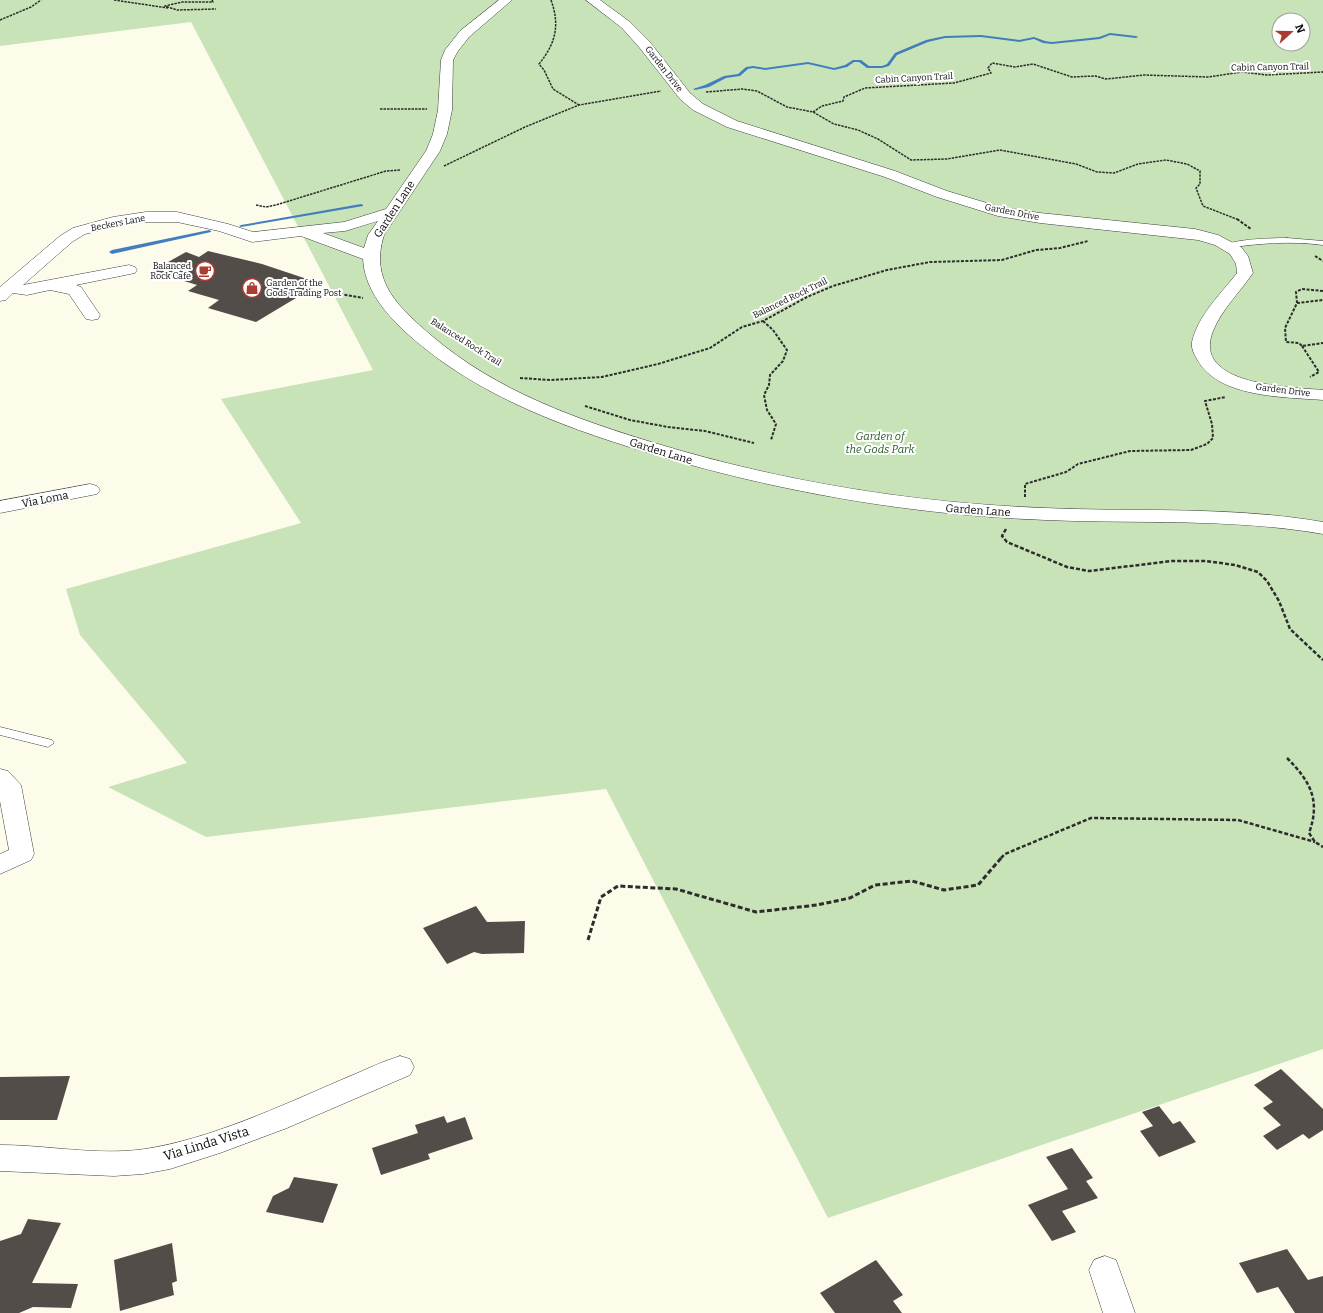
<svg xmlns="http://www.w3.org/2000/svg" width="1323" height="1313" font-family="Bitter,serif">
<rect width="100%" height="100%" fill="#fdfceb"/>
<!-- green -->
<path fill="#c9e3b8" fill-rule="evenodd" d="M 0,0 L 1323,0 L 1323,1049 L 828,1218 L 606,789 L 206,837 L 108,787 L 187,763 L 80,635 L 66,589 L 301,523 L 221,399 L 373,370 L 191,22 L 0,46 ZM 1279,20 L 1303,20 L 1303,44 L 1279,44 Z"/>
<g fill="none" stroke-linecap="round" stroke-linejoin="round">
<!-- stream -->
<path fill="#427ebf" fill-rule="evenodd" d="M 1110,33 L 1136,36 L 1138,37 L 1136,38 L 1110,35 L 1100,39 L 1052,44 L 1043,43 L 1034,39 L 1019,42 L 981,37 L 945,38 L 928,42 L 897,55 L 889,66 L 882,68 L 867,68 L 859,62 L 854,62 L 847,67 L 834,70 L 808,64 L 765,70 L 753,68 L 748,69 L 740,76 L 726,78 L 709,87 L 695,90 L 693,89 L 705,85 L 724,76 L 738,74 L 746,67 L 753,66 L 765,68 L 808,62 L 834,68 L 845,65 L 853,60 L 861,60 L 869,66 L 882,66 L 887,64 L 895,53 L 926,40 L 945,36 L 981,35 L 1019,40 L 1034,37 L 1045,41 L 1052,42 L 1099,37 Z
M 361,204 L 363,205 L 363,206 L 241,227 L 239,226 L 241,225 Z
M 209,230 L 211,231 L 211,232 L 112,254 L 109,252 L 112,250 Z"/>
</g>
<!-- building -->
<path fill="#524d48" d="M 208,251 L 262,264 L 307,279 L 303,282 L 316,286 L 256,322 L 208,308 L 219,300 L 188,291 L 197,285 L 152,271 L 186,252 L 199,257 Z
M 476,906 L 487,922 L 525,921 L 524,953 L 482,954 L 474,952 L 447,964 L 423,928 Z
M 1281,1069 L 1323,1109 L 1323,1130 L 1309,1139 L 1303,1134 L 1277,1150 L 1263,1136 L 1281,1125 L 1263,1108 L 1273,1102 L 1254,1085 Z
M 70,1076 L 57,1120 L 0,1120 L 0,1077 Z
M 1159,1106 L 1173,1124 L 1180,1121 L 1196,1142 L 1159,1157 L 1140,1131 L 1153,1126 L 1142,1112 Z
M 444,1116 L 447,1123 L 465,1117 L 473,1139 L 428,1154 L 430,1159 L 381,1175 L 372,1148 L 418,1133 L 415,1125 Z
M 1072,1148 L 1093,1178 L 1086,1181 L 1098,1198 L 1062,1211 L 1076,1232 L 1052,1241 L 1028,1205 L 1068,1189 L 1046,1157 Z
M 294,1177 L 338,1184 L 323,1223 L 266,1212 L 273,1196 L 289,1188 Z
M 28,1219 L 61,1223 L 32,1283 L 78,1284 L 71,1308 L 33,1307 L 19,1313 L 0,1313 L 0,1241 L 21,1234 Z
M 172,1243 L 177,1281 L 172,1283 L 174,1295 L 120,1311 L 114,1260 Z
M 1287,1249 L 1308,1280 L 1323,1276 L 1323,1313 L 1295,1313 L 1278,1287 L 1257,1293 L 1239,1263 Z
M 876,1260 L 903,1295 L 893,1301 L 902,1313 L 835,1313 L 820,1293 Z"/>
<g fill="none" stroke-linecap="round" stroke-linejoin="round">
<!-- service casing -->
<g stroke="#3e3e3e" stroke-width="1">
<path id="service" d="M 1287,238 L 1323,241 L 1323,245 C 1291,241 1260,243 1228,248 L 1224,246 C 1232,239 1275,238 1287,238 Z
M 0,727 L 52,740 L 54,743 L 48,747 L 0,735 Z"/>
</g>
<!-- minor casing -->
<g stroke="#3e3e3e" stroke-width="1">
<path id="minor" d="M 499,0 L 512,0 L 469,37 L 458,51 L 453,60 L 452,110 L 447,134 L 440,151 L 384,235 C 369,281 399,308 432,336 C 496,391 578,420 658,444 C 784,482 913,503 1045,508 C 1138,512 1231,506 1323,522 L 1323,534 C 1232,518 1138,524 1046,520 C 911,515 779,492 649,453 C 576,431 503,405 440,360 C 408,336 365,302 363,259 L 301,236 L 252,242 L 219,231 L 177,222 L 146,222 L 114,227 L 85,234 L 72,242 L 23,285 L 129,265 L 135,267 L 137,270 L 135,273 L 76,285 L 81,287 L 100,315 L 98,319 L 92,320 L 86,319 L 69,294 L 50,290 L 27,295 L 13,293 L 6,300 L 0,301 L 0,287 L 60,236 L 73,228 L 113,217 L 146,212 L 177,212 L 228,224 L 253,232 L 344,222 L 386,209 L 426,151 L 433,134 L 438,110 L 441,60 L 445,50 L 460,31 ZM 378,221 L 368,235 L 364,248 L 323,233 L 345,231 Z
M 586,0 L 600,0 L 630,22 L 649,41 L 690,93 L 703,104 L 737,121 L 895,171 L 947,191 L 1000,207 L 1040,213 L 1195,229 L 1218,235 L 1241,247 L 1248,256 L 1253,273 C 1240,292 1222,309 1213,331 C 1191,386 1291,387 1323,390 L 1323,400 C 1285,397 1217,398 1197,359 C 1194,354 1191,348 1192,342 C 1198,315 1221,294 1237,273 L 1236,264 L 1230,254 L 1215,245 L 1198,240 L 1040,223 L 998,216 L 937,197 L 885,177 L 727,127 L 693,110 L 680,99 L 639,47 L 622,28 Z
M 90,484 L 97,486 L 100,490 L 97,494 L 0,513 L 0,501 Z
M 0,769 L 8,771 L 21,785 L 34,854 L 31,860 L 0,874 L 0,854 L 9,850 L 0,801 Z
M 400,1056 L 410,1059 L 414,1067 L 410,1075 L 287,1128 L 220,1153 L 170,1169 L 143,1174 L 114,1176 L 0,1171 L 0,1145 C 48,1145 97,1156 145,1149 C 210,1139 281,1106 341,1080 C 361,1072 380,1062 400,1056 Z
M 1105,1256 L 1116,1260 L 1135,1313 L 1103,1313 L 1089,1270 L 1094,1260 Z"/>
</g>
<!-- path-far3 -->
<path stroke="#2d2d2d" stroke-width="1.5" stroke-dasharray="2.5 1" stroke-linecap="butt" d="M 114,0 L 168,8
M 212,0 L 213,2 L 182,2 L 165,6 L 177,10 L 216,9
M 551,0 C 560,25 556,43 539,64 L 544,70 L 553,89 L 579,105
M 0,20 L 31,7 L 41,0
M 706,92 L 742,89 L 757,91 L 787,107 L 813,112 L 834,124 L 858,130 L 878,139 L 911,160 L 947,159 L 1000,150 L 1076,164 L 1097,172 L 1114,173 L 1138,164 L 1166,160 L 1187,164 L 1200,171 L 1200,184 L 1196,188 L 1203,206 L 1239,220
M 380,109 L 427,109
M 813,112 L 822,106 L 843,101 L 844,97 L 865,88 L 954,83 L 991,73 L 988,68 L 992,63 L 1015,67 L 1033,64 L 1072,77 L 1095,76 L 1106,79 L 1144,75 L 1208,77 L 1242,72 L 1267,75 L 1323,72
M 444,166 L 525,127 L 579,105 L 661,91
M 256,205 L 266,207 L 276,205 L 386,171 L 401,170"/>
<!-- path-far2 -->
<path stroke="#2d2d2d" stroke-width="2" stroke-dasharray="3 1.5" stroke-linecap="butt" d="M 1237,219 L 1251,229
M 1315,256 L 1323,261
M 1323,291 L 1302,289 L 1296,292 L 1297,303 L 1285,328 L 1286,342 L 1299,343 L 1302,346 L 1323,343
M 340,294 L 363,298
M 1297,303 L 1323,300
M 763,321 L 773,330 L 787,350 L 783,361 L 770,375 L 769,385 L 764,395 L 767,410 L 776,424 L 771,440
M 1302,346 L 1319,372 L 1310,377
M 520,378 L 550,380 L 602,377 L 658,364 L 710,348 L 742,327 L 763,321 L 807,297 L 833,286 L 887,270 L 930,262 L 1002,260 L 1036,250 L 1060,248 L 1088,241
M 585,406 L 630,420 L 668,427 L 705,431 L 754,443
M 1025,497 L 1025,484 L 1066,472 L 1078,464 L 1130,451 L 1191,450 L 1207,444 L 1213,438 L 1212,424 L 1205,401 L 1226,397"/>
<!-- path-far1 -->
<path stroke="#2d2d2d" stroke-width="2.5" stroke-dasharray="4 2" stroke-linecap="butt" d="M 1006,529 L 1002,536 L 1007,542 L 1067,567 L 1089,571 L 1172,561 L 1206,561 L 1235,565 L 1258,572 L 1267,581 L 1279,601 L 1290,629 L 1323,660
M 1287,758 C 1310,781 1321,800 1309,833 L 1315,842 L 1323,847
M 1001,858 L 1005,854 L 1091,818 L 1238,820 L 1315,842"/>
<!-- path -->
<path stroke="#2d2d2d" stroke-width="3" stroke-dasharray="5 2.5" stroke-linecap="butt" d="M 588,940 L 601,897 L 618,886 L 676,889 L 756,912 L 817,905 L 850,898 L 875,885 L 912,881 L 944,890 L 978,885 L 1002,857"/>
<!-- service -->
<use href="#service" fill="#fff" fill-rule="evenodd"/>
<!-- minor -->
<use href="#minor" fill="#fff" fill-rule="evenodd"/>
</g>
<!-- icons -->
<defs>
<g id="cafe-ring" transform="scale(1)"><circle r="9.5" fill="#fff" stroke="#ac3b31" stroke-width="1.5"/><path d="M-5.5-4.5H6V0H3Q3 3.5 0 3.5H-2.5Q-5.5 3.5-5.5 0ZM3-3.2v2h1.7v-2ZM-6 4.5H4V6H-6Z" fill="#ac3b31"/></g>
<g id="shop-ring" transform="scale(1)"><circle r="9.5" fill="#fff" stroke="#ac3b31" stroke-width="1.5"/><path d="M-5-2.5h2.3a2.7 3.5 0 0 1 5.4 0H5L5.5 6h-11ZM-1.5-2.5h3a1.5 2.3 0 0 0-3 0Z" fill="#ac3b31"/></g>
</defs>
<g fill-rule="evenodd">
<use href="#cafe-ring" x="205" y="271"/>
<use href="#shop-ring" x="252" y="288"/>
</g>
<g text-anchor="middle" stroke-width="4" stroke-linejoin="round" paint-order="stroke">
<!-- far-street labels -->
<g font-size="9" fill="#0b0b0b" stroke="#fff">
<text transform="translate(1270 67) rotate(-1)" y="3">Cabin Canyon Trail</text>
<text transform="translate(664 69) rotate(52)" y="3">Garden Drive</text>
<text transform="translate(914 78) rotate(-3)" y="3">Cabin Canyon Trail</text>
<text transform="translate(1012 212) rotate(11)" y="3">Garden Drive</text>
<text transform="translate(118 223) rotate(-11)" y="3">Beckers Lane</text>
<text transform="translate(790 298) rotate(-26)" y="3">Balanced Rock Trail</text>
<text transform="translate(466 342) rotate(32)" y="3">Balanced Rock Trail</text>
<text transform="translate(1283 390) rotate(7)" y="3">Garden Drive</text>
</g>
<!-- far-poi labels -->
<g font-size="9" fill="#0b0b0b" stroke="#fff" text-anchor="end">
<text x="191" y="269">Balanced<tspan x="191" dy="10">Rock Cafe</tspan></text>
<text x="266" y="286" text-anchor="start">Garden of the<tspan x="266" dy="10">Gods Trading Post</tspan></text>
</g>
<!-- street labels -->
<g font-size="11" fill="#0b0b0b" stroke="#fff">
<text transform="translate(394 209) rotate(-57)" y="4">Garden Lane</text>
<text transform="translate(661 451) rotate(17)" y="4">Garden Lane</text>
<text transform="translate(45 499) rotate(-11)" y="4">Via Loma</text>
<text transform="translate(978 510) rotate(4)" y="4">Garden Lane</text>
</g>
<!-- park labels -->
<g font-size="11" font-style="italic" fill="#275b22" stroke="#fff">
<text x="880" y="440">Garden of<tspan x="880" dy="13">the Gods Park</tspan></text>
</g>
<!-- near-street labels -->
<g font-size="13" fill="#0b0b0b" stroke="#fff">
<text transform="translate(206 1143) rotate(-17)" y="5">Via Linda Vista</text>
</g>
</g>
<!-- north arrow -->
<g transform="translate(1291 32) rotate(69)"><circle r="19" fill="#ffffff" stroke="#9d9d9d"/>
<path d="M0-3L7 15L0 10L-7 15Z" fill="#ac3b31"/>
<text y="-6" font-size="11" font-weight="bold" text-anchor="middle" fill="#0b0b0b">N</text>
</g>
</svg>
